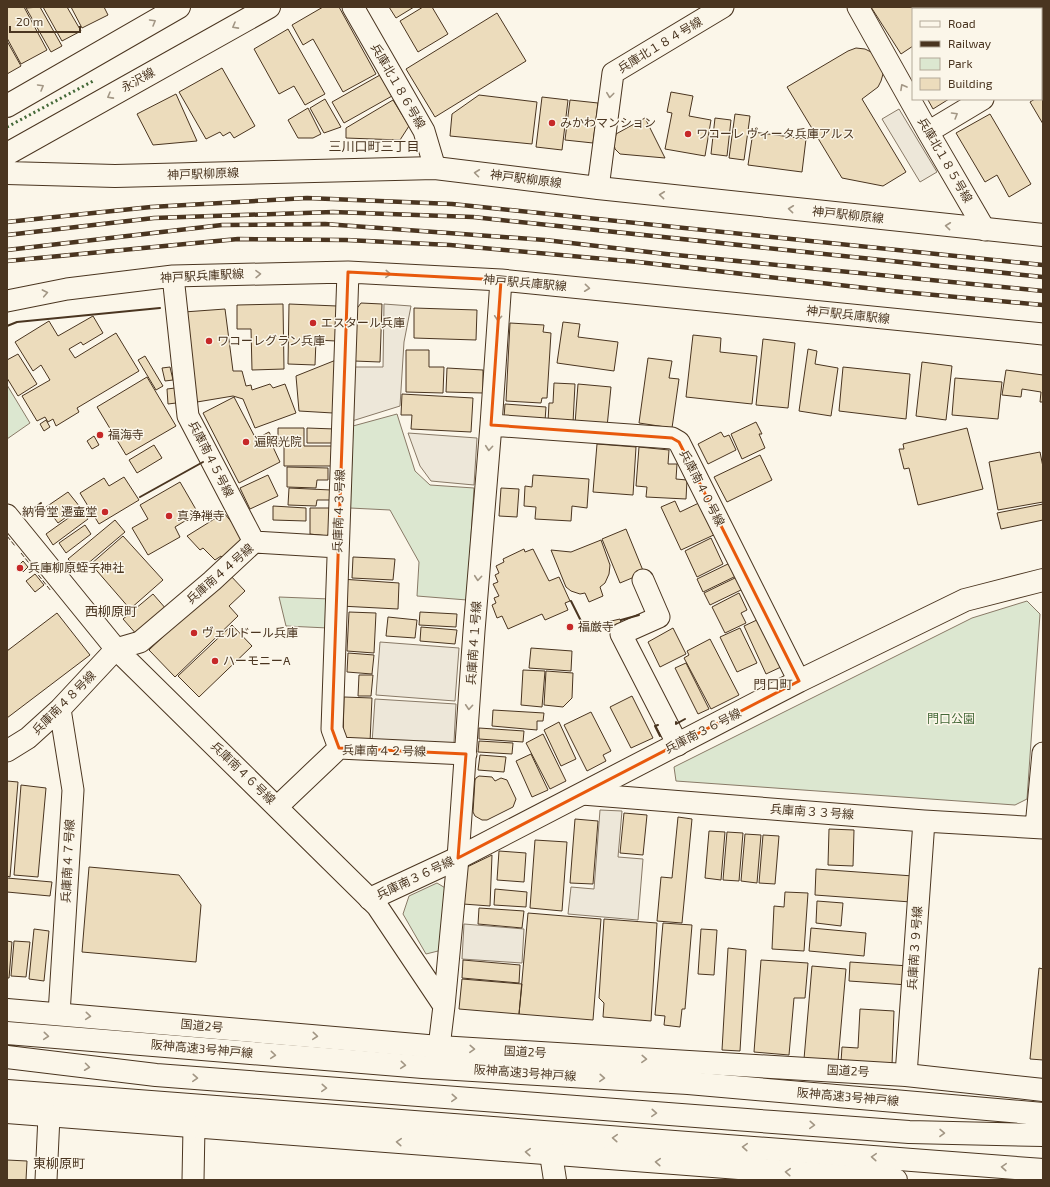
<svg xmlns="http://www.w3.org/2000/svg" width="1050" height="1187" font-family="'Exo 2','Noto Sans JP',sans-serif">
<rect width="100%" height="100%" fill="#fbf6e9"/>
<!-- green -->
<path fill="#dce7d0" stroke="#887966" d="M 7,385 L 30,423 L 7,439 Z
M 397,414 L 415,471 L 430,485 L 474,488 L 467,600 L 417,596 L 419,562 L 390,510 L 350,508 L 353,426 Z
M 279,597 L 330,599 L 328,628 L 286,626 Z
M 1027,601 L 1040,614 L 1027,799 L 1015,805 L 676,781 L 674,767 L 972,618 Z
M 437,883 L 447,889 L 442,950 L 426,954 L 403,914 L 409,896 Z"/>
<!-- parking -->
<path fill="#ede7d9" stroke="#887966" d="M 899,109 L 937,172 L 920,182 L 882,119 Z
M 384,304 L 411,306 L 404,342 L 400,406 L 352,421 L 355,367 L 383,367 Z
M 408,433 L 477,438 L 474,485 L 431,481 L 420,466 Z
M 380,642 L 459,648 L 455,701 L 376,695 Z
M 375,699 L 456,704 L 454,742 L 448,748 L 372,743 Z
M 600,810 L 622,811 L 618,857 L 643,859 L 638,920 L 568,914 L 571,887 L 594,889 Z
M 464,924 L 524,929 L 522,963 L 462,959 Z"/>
<!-- building -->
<path fill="#ecdcbc" stroke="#4a3520" d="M 7,7 L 24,7 L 47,50 L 21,64 L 7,38 Z
M 40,7 L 62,46 L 51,52 L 26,8 Z
M 43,7 L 67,7 L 81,31 L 62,41 Z
M 71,7 L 104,7 L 108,15 L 82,28 Z
M 323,7 L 339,7 L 376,74 L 343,92 L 313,39 L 303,45 L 292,25 Z
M 389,7 L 414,7 L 396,18 Z
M 423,7 L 432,7 L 448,34 L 418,52 L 400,21 Z
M 871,7 L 970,7 L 971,9 L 913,9 L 913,46 L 901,54 Z
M 497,13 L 526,61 L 435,117 L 406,69 Z
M 288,29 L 325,94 L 305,105 L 294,86 L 279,94 L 254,49 Z
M 7,41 L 21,66 L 7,74 Z
M 856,48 L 865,49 L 873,53 L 882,66 L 883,74 L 881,81 L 878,87 L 862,99 L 906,172 L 883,186 L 842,178 L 787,87 L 848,51 Z
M 222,68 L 255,126 L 234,138 L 230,132 L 223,136 L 220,132 L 206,139 L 179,92 Z
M 380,75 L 392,96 L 344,123 L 332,102 Z
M 671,92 L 693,96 L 689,116 L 711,120 L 705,156 L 665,149 L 672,113 L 667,112 Z
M 176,94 L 197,141 L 153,145 L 137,114 Z
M 1043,94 L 1043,124 L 1030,102 L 1035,99 L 1041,99 L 1041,96 Z
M 479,95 L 537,102 L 532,144 L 450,136 L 452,114 Z
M 542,97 L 568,100 L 562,150 L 536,147 Z
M 325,99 L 341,127 L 324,133 L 310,108 Z
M 929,99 L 949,99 L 933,109 L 928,100 Z
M 393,100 L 409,126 L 400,140 L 346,138 L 346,128 Z
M 570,100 L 598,103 L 593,143 L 565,140 Z
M 308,108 L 321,134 L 313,138 L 298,138 L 288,120 Z
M 735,114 L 750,116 L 744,160 L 729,158 Z
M 990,114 L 1031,184 L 1009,197 L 997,175 L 985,182 L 956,133 Z
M 645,118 L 665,158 L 620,154 L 615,149 L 614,144 L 616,134 Z
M 715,118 L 731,120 L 727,156 L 711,154 Z
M 753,132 L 806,139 L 802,172 L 748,165 Z
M 361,303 L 382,304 L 380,362 L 354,361 L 355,311 Z
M 283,304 L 284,369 L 252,370 L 251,329 L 237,329 L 237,305 Z
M 289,304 L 337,306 L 336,341 L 316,340 L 315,365 L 288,364 Z
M 414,308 L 477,310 L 476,340 L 414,338 Z
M 225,309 L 233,371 L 242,371 L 246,386 L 251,385 L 252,390 L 270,384 L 273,388 L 285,384 L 296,413 L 255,428 L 243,399 L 233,396 L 197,402 L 184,312 Z
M 93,316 L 103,333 L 83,345 L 81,342 L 69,349 L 75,358 L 116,333 L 139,371 L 77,408 L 79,412 L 56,426 L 53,419 L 48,422 L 45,417 L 37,421 L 22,396 L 50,380 L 41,365 L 33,371 L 15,342 L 49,321 L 58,336 Z
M 563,322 L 580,324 L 578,337 L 618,342 L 614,371 L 557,363 Z
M 510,323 L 544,325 L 543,332 L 551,333 L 547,398 L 542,398 L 541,403 L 506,401 Z
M 693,335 L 721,338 L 720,352 L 757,356 L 752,404 L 686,397 Z
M 763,339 L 795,343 L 788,408 L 756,405 Z
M 808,349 L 817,351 L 815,364 L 838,368 L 831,416 L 799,411 Z
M 406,350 L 429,350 L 429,367 L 444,367 L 443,393 L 406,392 Z
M 18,354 L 37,384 L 18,396 L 7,378 L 7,360 Z
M 145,356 L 163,386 L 156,390 L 138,360 Z
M 648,358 L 672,361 L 669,378 L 679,379 L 672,428 L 639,423 Z
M 336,360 L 333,413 L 299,411 L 296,376 Z
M 922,362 L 952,366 L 946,420 L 916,416 Z
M 170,367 L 173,380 L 165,381 L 162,368 Z
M 843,367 L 910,374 L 906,419 L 839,411 Z
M 447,368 L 483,370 L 483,393 L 446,392 Z
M 1006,370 L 1043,375 L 1043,402 L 1040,402 L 1041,392 L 1022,389 L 1021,397 L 1002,395 Z
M 147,377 L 176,426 L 126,455 L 97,407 Z
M 955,378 L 1002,382 L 998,419 L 952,415 Z
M 554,383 L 575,384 L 573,423 L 548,422 L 549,403 L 553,403 Z
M 578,384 L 611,387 L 607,427 L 575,424 Z
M 175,388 L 176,403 L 168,404 L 167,389 Z
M 402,394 L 473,398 L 471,432 L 411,429 L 412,415 L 401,415 Z
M 234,397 L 256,439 L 269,432 L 276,445 L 273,447 L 280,462 L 239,483 L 203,413 Z
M 505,404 L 546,407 L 545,421 L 504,418 Z
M 46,420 L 50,427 L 44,431 L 40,424 Z
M 756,422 L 762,434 L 759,434 L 765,448 L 742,459 L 731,434 Z
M 278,428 L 304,428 L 304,446 L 333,446 L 333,466 L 284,466 L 284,444 L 278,444 Z
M 307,428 L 335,429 L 335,443 L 307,443 Z
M 967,428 L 983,489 L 918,505 L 909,468 L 904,469 L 899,449 L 904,449 L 903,444 Z
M 721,432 L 724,437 L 729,435 L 736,450 L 708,464 L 698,444 Z
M 94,436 L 99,445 L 92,449 L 87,441 Z
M 597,444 L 636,447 L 633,495 L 593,492 Z
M 154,445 L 162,458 L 137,473 L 129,460 Z
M 639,447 L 669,450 L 668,464 L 677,464 L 676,479 L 687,480 L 686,499 L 646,497 L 647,487 L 636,486 Z
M 1040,452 L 1043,467 L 1043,502 L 998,510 L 989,462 Z
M 760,455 L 772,480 L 727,502 L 714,477 Z
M 287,467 L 328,468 L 328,480 L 317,480 L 316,488 L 287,487 Z
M 268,475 L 278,496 L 250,509 L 240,488 Z
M 533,475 L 589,479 L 587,508 L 572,506 L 571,521 L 535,519 L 536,507 L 524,506 L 525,486 L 532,487 Z
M 124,477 L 139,500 L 99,524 L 80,493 L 104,478 L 109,486 Z
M 180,482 L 198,513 L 175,527 L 180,537 L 148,555 L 132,528 L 148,519 L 140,505 Z
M 289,488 L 331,490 L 331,500 L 317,500 L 316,506 L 288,505 Z
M 501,488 L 519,489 L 517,517 L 499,516 Z
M 68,492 L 80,507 L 58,523 L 46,507 Z
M 675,501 L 680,512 L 703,501 L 718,533 L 681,550 L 661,507 Z
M 1043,504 L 1043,520 L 1001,529 L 997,513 Z
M 273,506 L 306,508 L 306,521 L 273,520 Z
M 310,508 L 333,508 L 332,532 L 328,536 L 310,534 Z
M 81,509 L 88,519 L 53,545 L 46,534 Z
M 224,513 L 239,531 L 237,533 L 242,538 L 225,560 L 221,556 L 215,560 L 203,548 L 200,550 L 187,536 Z
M 115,520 L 125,532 L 79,571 L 68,559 Z
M 85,525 L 91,534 L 66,553 L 59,543 Z
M 626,529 L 644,573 L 620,583 L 602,539 Z
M 123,536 L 163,580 L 130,609 L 91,564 Z
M 711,538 L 723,564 L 697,577 L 685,551 Z
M 601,540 L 610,565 L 609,574 L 605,583 L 600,587 L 603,596 L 589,602 L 585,593 L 580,594 L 571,591 L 566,587 L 551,550 L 571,552 Z
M 524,549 L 525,552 L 533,549 L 549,581 L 559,577 L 570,601 L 565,603 L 568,610 L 545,620 L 542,614 L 508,629 L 502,616 L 497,618 L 492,605 L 496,603 L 494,598 L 499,596 L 493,584 L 498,582 L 495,575 L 499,573 L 496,566 L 504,562 L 503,559 Z
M 353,557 L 395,559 L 393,580 L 352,578 Z
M 23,561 L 28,567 L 23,572 L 18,566 Z
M 730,563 L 736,576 L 703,592 L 697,579 Z
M 35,574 L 44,585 L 35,592 L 26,581 Z
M 229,574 L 245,591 L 229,606 L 238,616 L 175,677 L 149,650 Z
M 737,577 L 743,589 L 710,605 L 704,593 Z
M 341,579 L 399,583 L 398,609 L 340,606 Z
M 739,593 L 747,610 L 741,613 L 746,623 L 725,633 L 712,607 Z
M 153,594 L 167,610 L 138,636 L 123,619 Z
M 349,612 L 376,613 L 374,653 L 347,651 Z
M 420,612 L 457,614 L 456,627 L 419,625 Z
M 57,613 L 90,655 L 7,718 L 7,651 Z
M 388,617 L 417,620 L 415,638 L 386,636 Z
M 620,619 L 621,623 L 609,626 L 607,622 Z
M 759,619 L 781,667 L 766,674 L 744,626 Z
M 232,625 L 252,646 L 199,697 L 178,676 Z
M 421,627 L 457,630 L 455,644 L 420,641 Z
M 673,628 L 686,654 L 660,667 L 648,642 Z
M 740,628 L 757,663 L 737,672 L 720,637 Z
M 710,639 L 739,695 L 711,709 L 684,658 L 689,655 L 687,651 Z
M 531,648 L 572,651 L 571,671 L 529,668 Z
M 348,653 L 374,655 L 372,674 L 347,672 Z
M 686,663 L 709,709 L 698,714 L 675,668 Z
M 523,670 L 545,671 L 542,707 L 521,705 Z
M 546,671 L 573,673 L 572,698 L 563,707 L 544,705 Z
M 359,675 L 373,675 L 371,696 L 358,696 Z
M 632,696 L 653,738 L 631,748 L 610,707 Z
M 344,697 L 372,698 L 370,742 L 343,741 Z
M 493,710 L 544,713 L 543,721 L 537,721 L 537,730 L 492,726 Z
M 591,712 L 611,751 L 603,755 L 606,761 L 587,771 L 564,725 Z
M 559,722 L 576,759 L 561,766 L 544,730 Z
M 479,728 L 524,731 L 523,742 L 479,739 Z
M 543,734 L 566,781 L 550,789 L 526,743 Z
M 479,741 L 513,743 L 512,754 L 478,752 Z
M 531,754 L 548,790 L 532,797 L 516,761 Z
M 480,755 L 506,757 L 504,772 L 478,770 Z
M 479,776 L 492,777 L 495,781 L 501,778 L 507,780 L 516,799 L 513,807 L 487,820 L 482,820 L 475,816 L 473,812 L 475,780 L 476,778 Z
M 7,781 L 18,782 L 10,877 L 7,876 Z
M 21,785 L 46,788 L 38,877 L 14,875 Z
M 624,813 L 647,815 L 643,855 L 620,853 Z
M 678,817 L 692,819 L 682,923 L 657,921 L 661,877 L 672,878 Z
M 575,819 L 598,821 L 593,884 L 570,883 Z
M 829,829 L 854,830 L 853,866 L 828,865 Z
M 709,831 L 725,832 L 721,880 L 705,878 Z
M 727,832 L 743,833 L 739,881 L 723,880 Z
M 745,834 L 761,835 L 757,883 L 741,881 Z
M 763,835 L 779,836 L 775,884 L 759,883 Z
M 535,840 L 567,842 L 562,911 L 530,908 Z
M 499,851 L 526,853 L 524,882 L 497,880 Z
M 492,855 L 490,906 L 463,904 L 465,868 Z
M 89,867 L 179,875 L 201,905 L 196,962 L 82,952 Z
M 816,869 L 913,876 L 911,902 L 815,895 Z
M 7,878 L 52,882 L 50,896 L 7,892 Z
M 495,889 L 527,892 L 526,907 L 494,905 Z
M 785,892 L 808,893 L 804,951 L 772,949 L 774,906 L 784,907 Z
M 817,901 L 843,903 L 841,926 L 816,923 Z
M 479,908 L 524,911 L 522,928 L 478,924 Z
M 528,913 L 601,919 L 593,1020 L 519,1014 Z
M 604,919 L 657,923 L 651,1021 L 603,1017 L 604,1003 L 599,998 Z
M 663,923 L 692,925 L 685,1009 L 682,1009 L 680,1027 L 664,1025 L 665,1016 L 655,1015 Z
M 811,928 L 866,933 L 864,956 L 809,951 Z
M 34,929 L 49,931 L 44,981 L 29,979 Z
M 701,929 L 717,930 L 714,975 L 698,974 Z
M 7,941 L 12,942 L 9,978 L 7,978 Z
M 14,941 L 30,942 L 26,977 L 11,976 Z
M 728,948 L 746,950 L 740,1051 L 722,1050 Z
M 463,960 L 520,965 L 519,983 L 462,978 Z
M 761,960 L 808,963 L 805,998 L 794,998 L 789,1055 L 754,1052 Z
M 850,962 L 909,966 L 908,985 L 849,981 Z
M 812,966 L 846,969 L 838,1061 L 804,1059 Z
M 1039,968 L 1043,969 L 1043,1060 L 1030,1059 Z
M 462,979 L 522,984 L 519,1014 L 459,1009 Z
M 860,1009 L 894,1011 L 892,1065 L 841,1062 L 842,1047 L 858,1048 Z
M 7,1160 L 27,1161 L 26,1180 L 7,1180 Z"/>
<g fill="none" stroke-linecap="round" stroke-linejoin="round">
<!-- minor casing -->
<g stroke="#4a3520" stroke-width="23">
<path id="minor" d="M 353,7 L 424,131 L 435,168
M 858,7 L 928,132 L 985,230
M 1041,64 L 1043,63
M 928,132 L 983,99
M 598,188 L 613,73 L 723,7
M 173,276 L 188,416 L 254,542
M 7,301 L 67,289 L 173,276 L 348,272 L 501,280 L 1043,334
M 491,425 L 672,438 L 679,442 L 799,681
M 7,515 L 116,649 L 377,906 L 444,1006 L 439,1047
M 643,580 L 659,617 L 621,634 L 678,745
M 339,748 L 332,729 L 348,272
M 7,751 L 28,738 L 60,709 L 116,649 L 140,642 L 212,581 L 254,542 L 338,547
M 582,794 L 924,821 L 1043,828
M 277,807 L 339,748 L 466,754
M 1036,827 L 1043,753
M 444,1006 L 458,858 L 474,631 L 491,425 L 501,280
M 59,1014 L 73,790 L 60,709
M 906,1075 L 924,821
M 46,1180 L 49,1116
M 193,1180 L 194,1127"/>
</g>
<!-- tertiary casing -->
<g stroke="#4a3520" stroke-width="24">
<path id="tertiary" d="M 7,106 L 179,7
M 7,154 L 269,7
M 7,173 L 115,176 L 435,168 L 598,188 L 1043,235
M 370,899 L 458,858 L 799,681 L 965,600 L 1043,580
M 551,1154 L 555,1180"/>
</g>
<!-- trunk casing -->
<g stroke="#4a3520" stroke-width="24">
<path id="trunk" d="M 7,1010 L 439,1047 L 906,1075 L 1043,1090
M 7,1112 L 896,1180"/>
</g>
<!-- motorway casing -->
<g stroke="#4a3520" stroke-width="24">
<path id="motorway" d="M 7,1033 L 423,1067 L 688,1083 L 1043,1114
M 7,1057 L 156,1075 L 773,1122 L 909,1132 L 1043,1135
M 7,1091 L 1043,1170"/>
</g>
<!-- minor -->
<use href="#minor" stroke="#fbf6e9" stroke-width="21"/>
<!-- tertiary -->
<use href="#tertiary" stroke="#fbf6e9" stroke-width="22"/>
<!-- trunk -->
<use href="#trunk" stroke="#fbf6e9" stroke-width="22"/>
<!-- motorway -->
<use href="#motorway" stroke="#fbf6e9" stroke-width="22"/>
<!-- rail casing -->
<g stroke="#4a3520" stroke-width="4.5">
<path id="rail" d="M 7,222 L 151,207 L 307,198 L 452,204 L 1043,265
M 7,235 L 154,218 L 333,212 L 473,217 L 1043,277
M 7,250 L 222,225 L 325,224 L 545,240 L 666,254 L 1043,291
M 7,261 L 238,239 L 346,240 L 450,245 L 638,262 L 892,291 L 1043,305"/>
</g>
<!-- rail -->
<use href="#rail" stroke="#fbf6e9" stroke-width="3" stroke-dasharray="9" stroke-linecap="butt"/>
<!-- hedge -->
<path stroke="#436837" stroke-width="3" stroke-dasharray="2 3" stroke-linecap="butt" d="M 7,127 L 95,80"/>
<!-- fence -->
<path stroke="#4a3520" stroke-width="1" stroke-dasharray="5 2" stroke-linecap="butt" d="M 7,536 L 15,546
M 21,553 L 51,591"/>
<!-- wall -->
<path stroke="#4a3520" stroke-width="2" d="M 7,326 L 17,322 L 160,308
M 140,497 L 203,462
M 28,513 L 41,503
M 571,601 L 585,629 L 607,624
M 621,620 L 639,615
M 676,722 L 676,724 L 685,719
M 658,725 L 655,726 L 660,736"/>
</g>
<!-- one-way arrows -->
<defs><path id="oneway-chevron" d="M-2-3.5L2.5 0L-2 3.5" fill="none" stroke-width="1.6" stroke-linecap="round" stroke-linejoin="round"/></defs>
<g stroke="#a29684">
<use href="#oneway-chevron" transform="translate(153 22) rotate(-30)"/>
<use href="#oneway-chevron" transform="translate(235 26) rotate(151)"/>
<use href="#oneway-chevron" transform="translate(41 87) rotate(-30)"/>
<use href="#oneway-chevron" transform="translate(903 87) rotate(-119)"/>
<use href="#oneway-chevron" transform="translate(610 95) rotate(97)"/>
<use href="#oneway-chevron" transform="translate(110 96) rotate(151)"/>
<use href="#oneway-chevron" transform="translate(955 115) rotate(-31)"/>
<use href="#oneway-chevron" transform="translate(477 173) rotate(-173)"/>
<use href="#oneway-chevron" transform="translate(662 195) rotate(-174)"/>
<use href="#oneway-chevron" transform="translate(791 209) rotate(-174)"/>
<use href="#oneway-chevron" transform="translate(948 226) rotate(-174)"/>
<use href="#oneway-chevron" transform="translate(258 274) rotate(-1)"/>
<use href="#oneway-chevron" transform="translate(388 274) rotate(3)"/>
<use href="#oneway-chevron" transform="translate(587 288) rotate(6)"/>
<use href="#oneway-chevron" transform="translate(45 293) rotate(-11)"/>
<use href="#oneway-chevron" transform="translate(498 318) rotate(94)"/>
<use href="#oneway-chevron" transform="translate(489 448) rotate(95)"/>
<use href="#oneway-chevron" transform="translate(478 578) rotate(95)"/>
<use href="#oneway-chevron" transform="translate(469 707) rotate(94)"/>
<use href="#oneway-chevron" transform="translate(88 1016) rotate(5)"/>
<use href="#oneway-chevron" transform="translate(46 1036) rotate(5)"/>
<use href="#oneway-chevron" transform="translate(315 1036) rotate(5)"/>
<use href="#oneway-chevron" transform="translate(472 1049) rotate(3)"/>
<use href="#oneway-chevron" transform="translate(273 1055) rotate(5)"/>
<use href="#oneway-chevron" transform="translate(644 1059) rotate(3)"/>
<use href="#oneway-chevron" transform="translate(403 1065) rotate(5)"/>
<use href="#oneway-chevron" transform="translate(87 1067) rotate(7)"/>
<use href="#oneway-chevron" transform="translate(195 1078) rotate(4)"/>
<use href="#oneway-chevron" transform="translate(602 1078) rotate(4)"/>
<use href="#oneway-chevron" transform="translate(324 1088) rotate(4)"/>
<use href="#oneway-chevron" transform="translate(454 1098) rotate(4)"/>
<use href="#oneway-chevron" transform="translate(654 1113) rotate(4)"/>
<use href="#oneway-chevron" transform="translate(812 1125) rotate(4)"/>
<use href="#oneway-chevron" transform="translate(942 1133) rotate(1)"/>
<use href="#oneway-chevron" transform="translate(615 1138) rotate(-176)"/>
<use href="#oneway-chevron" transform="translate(399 1142) rotate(-176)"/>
<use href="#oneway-chevron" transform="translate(745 1147) rotate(-176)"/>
<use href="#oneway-chevron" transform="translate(528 1152) rotate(-176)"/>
<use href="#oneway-chevron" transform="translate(874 1157) rotate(-176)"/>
<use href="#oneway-chevron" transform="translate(658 1162) rotate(-176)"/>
<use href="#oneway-chevron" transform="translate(1004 1167) rotate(-176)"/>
<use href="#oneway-chevron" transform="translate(788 1172) rotate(-176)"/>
</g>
<!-- marked area -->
<path fill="none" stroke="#e8590c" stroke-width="3" stroke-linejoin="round" d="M 348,272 L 501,280 L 491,425 L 672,438 L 679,442 L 799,681 L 458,858 L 466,754 L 339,748 L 332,729 Z"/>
<!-- markers -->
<g fill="#c62828" stroke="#fbf6e9" stroke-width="1.5">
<circle cx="552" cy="123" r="4"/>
<circle cx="688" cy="134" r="4"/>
<circle cx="313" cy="323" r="4"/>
<circle cx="209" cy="341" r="4"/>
<circle cx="100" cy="435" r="4"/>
<circle cx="246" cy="442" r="4"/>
<circle cx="105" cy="512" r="4"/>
<circle cx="169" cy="516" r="4"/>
<circle cx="20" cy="568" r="4"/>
<circle cx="570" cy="627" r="4"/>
<circle cx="194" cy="633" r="4"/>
<circle cx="215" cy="661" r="4"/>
</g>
<g text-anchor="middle" stroke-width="3" stroke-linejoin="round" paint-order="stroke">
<!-- street labels -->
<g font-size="12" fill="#4a3520" stroke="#fbf6e9">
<text transform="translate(660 45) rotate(-31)" y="4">兵庫北１８４号線</text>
<text transform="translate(138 80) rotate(-29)" y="4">永沢線</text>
<text transform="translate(398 86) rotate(60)" y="4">兵庫北１８６号線</text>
<text transform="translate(945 160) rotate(60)" y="4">兵庫北１８５号線</text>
<text transform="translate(203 174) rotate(-2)" y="4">神戸駅柳原線</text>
<text transform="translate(526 179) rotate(7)" y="4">神戸駅柳原線</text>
<text transform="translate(848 215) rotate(6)" y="4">神戸駅柳原線</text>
<text transform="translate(202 276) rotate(-3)" y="4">神戸駅兵庫駅線</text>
<text transform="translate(525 283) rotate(5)" y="4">神戸駅兵庫駅線</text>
<text transform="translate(848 315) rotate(6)" y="4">神戸駅兵庫駅線</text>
<text transform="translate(211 459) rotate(63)" y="4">兵庫南４５号線</text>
<text transform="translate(702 488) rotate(63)" y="4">兵庫南４０号線</text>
<text transform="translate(339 511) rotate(-88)" y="4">兵庫南４３号線</text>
<text transform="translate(220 574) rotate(-41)" y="4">兵庫南４４号線</text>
<text transform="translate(474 643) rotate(-86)" y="4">兵庫南４１号線</text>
<text transform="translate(64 703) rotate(-45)" y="4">兵庫南４８号線</text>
<text transform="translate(703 731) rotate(-27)" y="4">兵庫南３６号線</text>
<text transform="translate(384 751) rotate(1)" y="4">兵庫南４２号線</text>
<text transform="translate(243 773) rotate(44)" y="4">兵庫南４６号線</text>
<text transform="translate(812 812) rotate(4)" y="4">兵庫南３３号線</text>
<text transform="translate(68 861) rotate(-87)" y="4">兵庫南４７号線</text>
<text transform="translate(415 878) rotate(-25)" y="4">兵庫南３６号線</text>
<text transform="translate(915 948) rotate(-86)" y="4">兵庫南３９号線</text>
<text transform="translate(202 1026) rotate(5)" y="4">国道2号</text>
<text transform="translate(202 1049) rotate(5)" y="4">阪神高速3号神戸線</text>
<text transform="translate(525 1052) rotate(3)" y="4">国道2号</text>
<text transform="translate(848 1071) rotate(3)" y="4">国道2号</text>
<text transform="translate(525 1073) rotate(4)" y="4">阪神高速3号神戸線</text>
<text transform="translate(848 1097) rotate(5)" y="4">阪神高速3号神戸線</text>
</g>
<!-- poi labels -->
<g font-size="12" fill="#4a3520" stroke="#fbf6e9" text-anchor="start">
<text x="560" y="127">みかわマンション</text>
<text x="696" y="138">ワコーレ ヴィータ兵庫アルス</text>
<text x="321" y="327">エスタール兵庫</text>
<text x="217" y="345">ワコーレグラン兵庫</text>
<text x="108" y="439">福海寺</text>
<text x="254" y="446">遍照光院</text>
<text x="97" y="516" text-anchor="end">納骨堂 遷壷堂</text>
<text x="177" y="520">真浄禅寺</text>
<text x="28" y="572">兵庫柳原蛭子神社</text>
<text x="578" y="631">福厳寺</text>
<text x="202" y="637">ヴェルドール兵庫</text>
<text x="223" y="665">ハーモニーA</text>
</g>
<!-- park labels -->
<g font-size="12" fill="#436837" stroke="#fbf6e9">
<text x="951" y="723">門口公園</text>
</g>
<!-- neighbourhood labels -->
<g font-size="13" fill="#4a3520" stroke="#fbf6e9">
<text x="374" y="151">三川口町三丁目</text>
<text x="111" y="616">西柳原町</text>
<text x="773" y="689">門口町</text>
<text x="59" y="1168">東柳原町</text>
</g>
</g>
<!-- border -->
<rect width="1050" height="1187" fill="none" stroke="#4a3520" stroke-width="16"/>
<!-- legend -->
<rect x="912" y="8" width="130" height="92" fill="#fbf6e9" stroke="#b4a999"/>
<rect x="920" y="21" width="20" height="6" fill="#fbf6e9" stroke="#b4a999"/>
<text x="948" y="28" font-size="12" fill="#4a3520">Road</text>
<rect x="920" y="41" width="20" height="6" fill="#4a3520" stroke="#b4a999"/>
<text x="948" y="48" font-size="12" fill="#4a3520">Railway</text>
<rect x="920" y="58" width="20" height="12" fill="#dce7d0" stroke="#b4a999"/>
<text x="948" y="68" font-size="12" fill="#4a3520">Park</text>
<rect x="920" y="78" width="20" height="12" fill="#ecdcbc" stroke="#b4a999"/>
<text x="948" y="88" font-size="12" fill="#4a3520">Building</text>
<!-- scale -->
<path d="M10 26v6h70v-6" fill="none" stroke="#4a3520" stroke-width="2"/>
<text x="16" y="26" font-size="12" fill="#4a3520" stroke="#fbf6e9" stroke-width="3" paint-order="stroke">20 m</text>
</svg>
